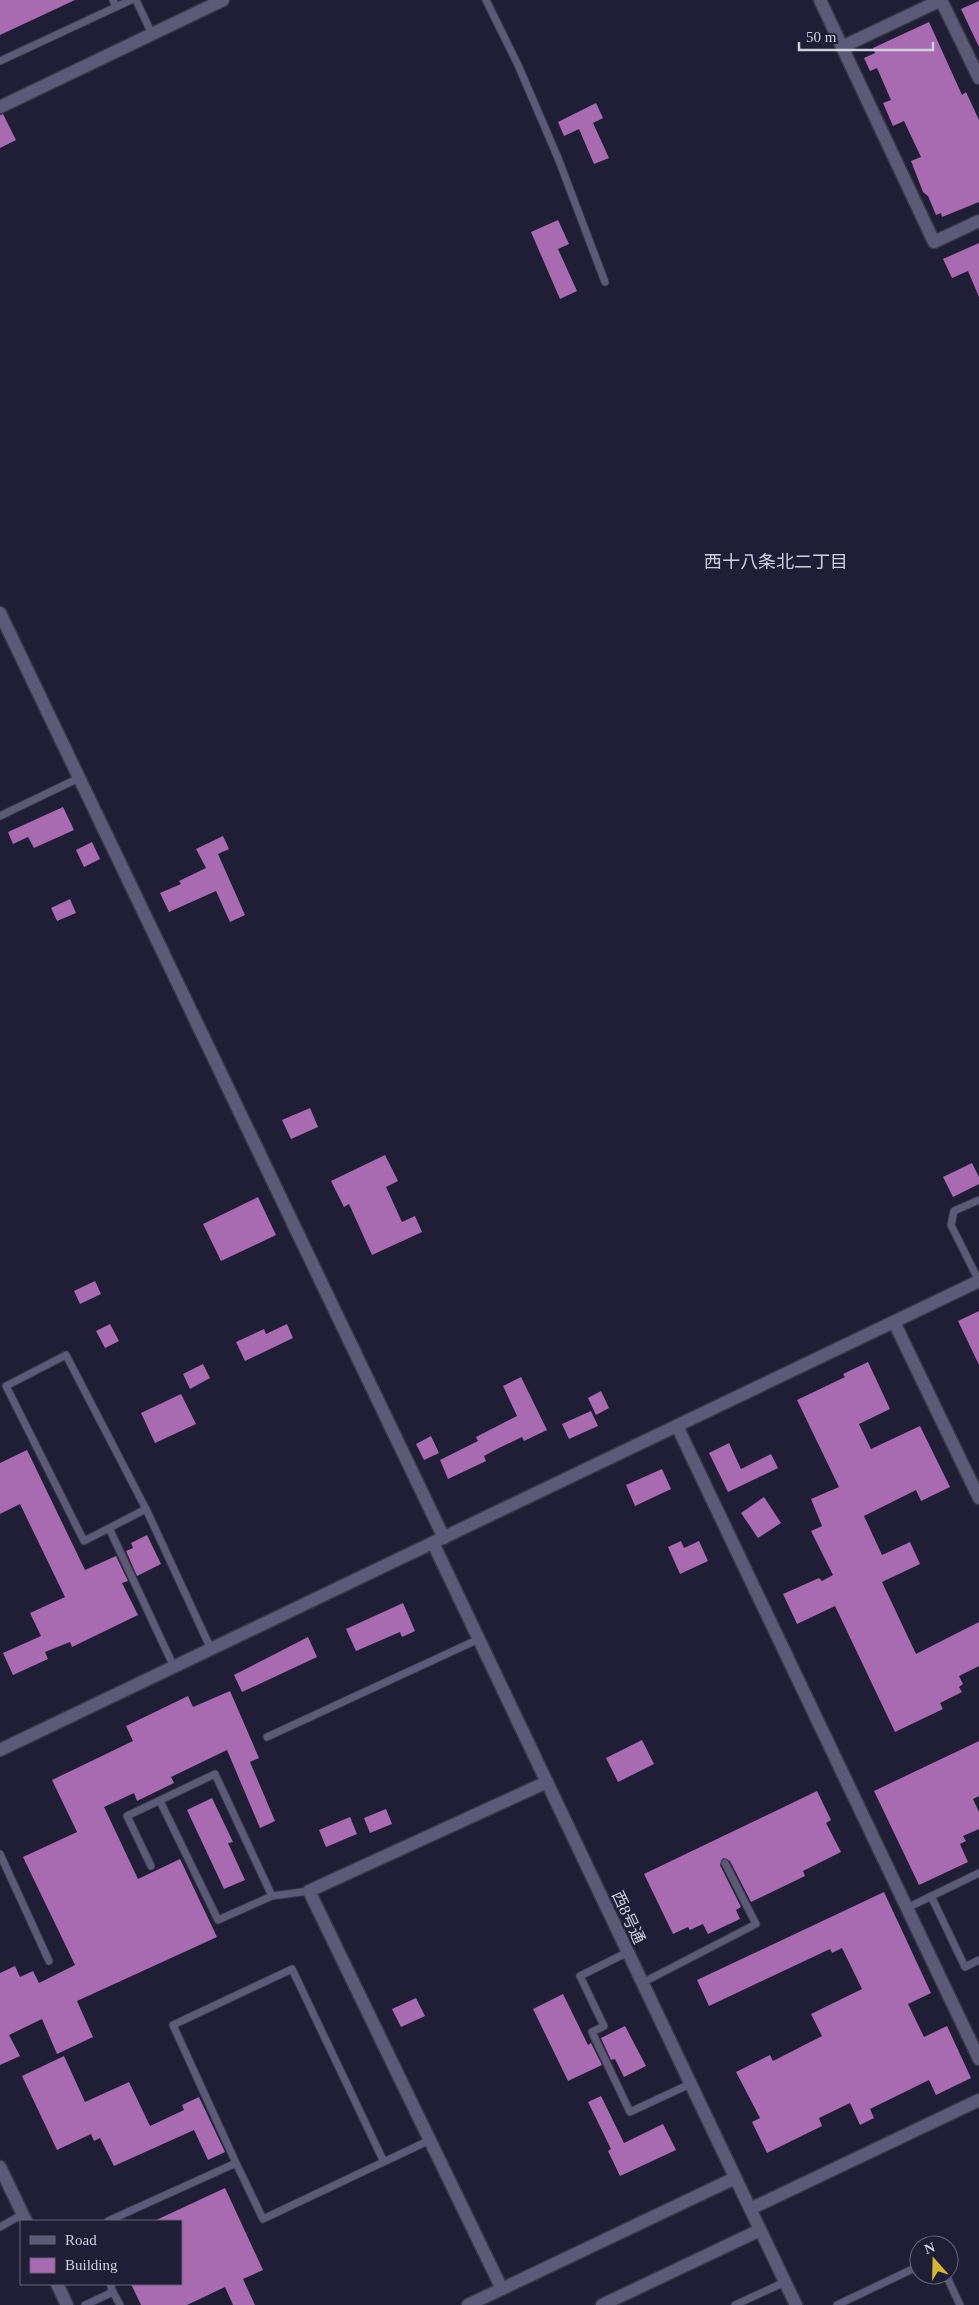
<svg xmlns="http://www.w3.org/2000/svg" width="979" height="2305" font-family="'Times New Roman','Noto Sans JP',serif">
<rect width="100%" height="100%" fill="#201d36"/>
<!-- building -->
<path fill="#a86bb0" d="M 0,0 L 75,0 L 0,35 Z
M 979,1 L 979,47 L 961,9 Z
M 929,22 L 962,95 L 966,92 L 979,120 L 979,202 L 942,217 L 941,213 L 936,215 L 928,196 L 923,192 L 911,161 L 921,157 L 904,121 L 893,126 L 883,103 L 891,100 L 877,68 L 870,71 L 864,58 L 875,53 L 873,48 Z
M 596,103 L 603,118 L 593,123 L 609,158 L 594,164 L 579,129 L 564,136 L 558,122 Z
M 3,114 L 16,140 L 0,148 L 0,115 Z
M 558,220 L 569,244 L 558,249 L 577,291 L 560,299 L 531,232 Z
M 979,243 L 979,297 L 968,271 L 952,278 L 943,259 Z
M 63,807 L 74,830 L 34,848 L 28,837 L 13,844 L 8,832 Z
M 223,836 L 229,849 L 218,854 L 245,915 L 230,922 L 216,891 L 169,912 L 160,893 L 181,884 L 179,881 L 206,868 L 196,849 Z
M 92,842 L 100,859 L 84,867 L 76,850 Z
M 70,899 L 76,913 L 57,921 L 51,908 Z
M 310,1108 L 318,1127 L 291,1139 L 282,1120 Z
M 385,1155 L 398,1181 L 386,1187 L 402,1222 L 415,1216 L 422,1232 L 372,1255 L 349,1204 L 344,1207 L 331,1181 Z
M 972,1163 L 979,1177 L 979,1184 L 953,1197 L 943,1177 Z
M 258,1197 L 276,1235 L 221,1261 L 203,1224 Z
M 95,1281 L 101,1294 L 80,1304 L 74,1291 Z
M 979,1311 L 979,1365 L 958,1321 Z
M 110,1324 L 119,1341 L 105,1348 L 96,1331 Z
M 287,1324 L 293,1338 L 245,1361 L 236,1342 L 264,1329 L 266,1334 Z
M 868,1362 L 890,1409 L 859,1424 L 871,1449 L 920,1426 L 950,1487 L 921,1501 L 916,1490 L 864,1516 L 882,1555 L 910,1542 L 920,1564 L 882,1582 L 916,1654 L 979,1622 L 979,1666 L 959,1676 L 963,1684 L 959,1687 L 962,1692 L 940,1703 L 943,1709 L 895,1732 L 835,1606 L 797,1624 L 783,1594 L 819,1578 L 822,1581 L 833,1575 L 811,1531 L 822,1526 L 811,1499 L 839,1487 L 797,1400 L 845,1377 L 843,1374 Z
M 203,1364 L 210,1378 L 190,1389 L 183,1374 Z
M 521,1377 L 547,1430 L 524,1441 L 522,1437 L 497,1449 L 484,1456 L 486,1461 L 448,1479 L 440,1460 L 478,1441 L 476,1437 L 517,1416 L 503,1386 Z
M 601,1391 L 609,1408 L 596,1415 L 588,1398 Z
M 181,1394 L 196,1424 L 155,1443 L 141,1413 Z
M 591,1411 L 598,1426 L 569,1439 L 562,1424 Z
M 431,1436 L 439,1453 L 424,1460 L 416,1444 Z
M 729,1443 L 741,1469 L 771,1454 L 778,1468 L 728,1492 L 709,1453 Z
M 27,1450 L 85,1570 L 116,1556 L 128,1581 L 122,1583 L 138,1615 L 72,1647 L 70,1642 L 45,1652 L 48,1659 L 13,1675 L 3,1653 L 41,1636 L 30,1613 L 65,1597 L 20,1504 L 0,1514 L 0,1463 Z
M 662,1469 L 671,1489 L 635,1506 L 626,1485 Z
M 764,1497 L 781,1523 L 758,1538 L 741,1513 Z
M 147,1535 L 161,1564 L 137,1576 L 126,1551 L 133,1548 L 131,1543 Z
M 681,1541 L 684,1548 L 699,1541 L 708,1561 L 680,1574 L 668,1547 Z
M 403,1603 L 415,1631 L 402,1637 L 400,1632 L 356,1651 L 346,1629 Z
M 308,1637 L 317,1657 L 242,1692 L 234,1675 Z
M 230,1691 L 259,1758 L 250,1762 L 275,1821 L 260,1828 L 227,1750 L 171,1777 L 174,1783 L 137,1801 L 134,1793 L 104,1807 L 138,1879 L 180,1859 L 217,1937 L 77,2001 L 93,2037 L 57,2054 L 42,2019 L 9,2035 L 20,2056 L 0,2065 L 0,1973 L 15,1966 L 20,1977 L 33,1971 L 39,1983 L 75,1965 L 23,1857 L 77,1832 L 52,1780 L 133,1741 L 126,1726 L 188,1696 L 193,1707 Z
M 642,1740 L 654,1764 L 618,1782 L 606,1758 Z
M 979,1741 L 979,1796 L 973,1799 L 979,1812 L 979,1829 L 963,1836 L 966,1841 L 960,1844 L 968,1862 L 919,1885 L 874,1791 Z
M 817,1791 L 831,1820 L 826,1823 L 841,1852 L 803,1871 L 805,1876 L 751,1902 L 730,1861 L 723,1858 L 720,1865 L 741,1907 L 736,1910 L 740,1919 L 708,1934 L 703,1924 L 690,1930 L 688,1927 L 673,1934 L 644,1874 Z
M 212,1798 L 233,1842 L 228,1843 L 245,1880 L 224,1889 L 187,1810 Z
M 386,1809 L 392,1824 L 370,1833 L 364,1818 Z
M 350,1817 L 357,1834 L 326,1847 L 319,1830 Z
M 884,1892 L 931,1993 L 908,2004 L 924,2037 L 947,2026 L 971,2078 L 936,2095 L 929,2080 L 870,2109 L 874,2118 L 860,2125 L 850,2103 L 819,2118 L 822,2126 L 767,2153 L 752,2122 L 760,2118 L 736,2072 L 770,2055 L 773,2061 L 822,2036 L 811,2014 L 862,1989 L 842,1948 L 832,1953 L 830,1949 L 709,2006 L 697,1980 Z
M 563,1994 L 588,2045 L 591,2043 L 602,2065 L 568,2081 L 533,2009 Z
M 416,1998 L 425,2016 L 401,2027 L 392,2009 Z
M 625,2026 L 646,2066 L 624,2077 L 615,2059 L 611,2060 L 601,2038 Z
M 64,2056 L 85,2102 L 129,2082 L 150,2126 L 184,2110 L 182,2105 L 199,2097 L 225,2152 L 208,2160 L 194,2130 L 114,2166 L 100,2138 L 94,2141 L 91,2134 L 57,2150 L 22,2076 Z
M 601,2096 L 624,2143 L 663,2124 L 676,2150 L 620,2176 L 608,2151 L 611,2149 L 588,2102 Z
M 225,2188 L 263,2270 L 243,2279 L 255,2305 L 233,2305 L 225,2287 L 187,2305 L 141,2305 L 131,2284 L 181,2284 L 181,2221 L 154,2221 Z"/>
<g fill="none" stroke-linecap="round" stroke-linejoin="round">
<!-- service casing -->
<g stroke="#3a364b" stroke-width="9">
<path id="service" d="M 113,0 L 116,7
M 136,0 L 152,34
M 486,0 L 518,65 L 558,158 L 605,282
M 0,61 L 131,0
M 0,816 L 79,778
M 979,1200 L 954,1211 L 951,1225 L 979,1281
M 146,1509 L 84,1541 L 6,1386 L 66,1355 L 146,1509 L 211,1649
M 109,1528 L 174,1667
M 267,1737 L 479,1639
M 160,1801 L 218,1920 L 272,1896 L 309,1891
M 0,1854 L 49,1961
M 151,1866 L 127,1816 L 215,1774 L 272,1896
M 931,1896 L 965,1967 L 979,1960
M 907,1908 L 979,1873
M 628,1952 L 580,1976 L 604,2026 L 592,2032 L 630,2112 L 690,2084
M 642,1983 L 756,1924 L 725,1863
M 236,2163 L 263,2219 L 430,2140
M 108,2221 L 236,2163 L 173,2025 L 292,1969 L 384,2162
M 0,2227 L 23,2214
M 946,2275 L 960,2305
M 110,2284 L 113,2292
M 85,2305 L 113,2292 L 120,2305
M 735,2305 L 785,2282
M 837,2305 L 919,2266"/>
</g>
<!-- minor casing -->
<g stroke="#3a364b" stroke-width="15">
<path id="minor" d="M 820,0 L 934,242 L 979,221
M 941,0 L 979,78
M 842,47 L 941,0
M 0,107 L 223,0
M 0,613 L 444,1538
M 894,1322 L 979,1498
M 677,1426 L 979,2059
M 0,1750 L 979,1281
M 502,2289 L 309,1891 L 547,1782"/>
</g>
<!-- tertiary casing -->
<g stroke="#3a364b" stroke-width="15">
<path id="tertiary" d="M 433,1543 L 796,2305
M 0,2167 L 26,2221
M 750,2209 L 979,2100
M 57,2284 L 67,2305
M 468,2305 L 735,2178
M 602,2305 L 760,2230"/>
</g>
<!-- service -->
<use href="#service" stroke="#5d5a77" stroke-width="7"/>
<!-- minor -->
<use href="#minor" stroke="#5d5a77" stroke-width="12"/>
<!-- tertiary -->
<use href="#tertiary" stroke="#5d5a77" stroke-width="12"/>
</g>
<g text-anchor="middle" stroke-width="5" stroke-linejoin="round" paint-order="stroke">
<!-- street labels -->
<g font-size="16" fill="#d0cfe0" stroke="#201d36">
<text transform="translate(629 1917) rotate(65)" y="6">西8号通</text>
</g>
<!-- neighbourhood labels -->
<g font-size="18" fill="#d0cfe0" stroke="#201d36">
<text x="776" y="568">西十八条北二丁目</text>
</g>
</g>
<!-- legend -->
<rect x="20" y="2220" width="162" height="65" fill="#201d36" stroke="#66647a"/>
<rect x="30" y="2236" width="25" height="8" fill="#5d5a77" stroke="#66647a"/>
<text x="65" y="2245" font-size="15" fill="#d0cfe0">Road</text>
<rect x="30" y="2258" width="25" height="15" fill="#a86bb0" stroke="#66647a"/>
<text x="65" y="2270" font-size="15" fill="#d0cfe0">Building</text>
<!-- north arrow -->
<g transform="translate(934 2260) rotate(340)"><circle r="24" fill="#201d36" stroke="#66647a"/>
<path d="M0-4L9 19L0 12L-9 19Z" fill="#cfb837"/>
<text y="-8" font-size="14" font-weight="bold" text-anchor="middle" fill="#d0cfe0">N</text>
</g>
<!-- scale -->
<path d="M799 42v8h134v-8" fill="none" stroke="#d0cfe0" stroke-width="2.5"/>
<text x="806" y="42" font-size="15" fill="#d0cfe0" stroke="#201d36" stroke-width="4" paint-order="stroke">50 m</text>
</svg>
